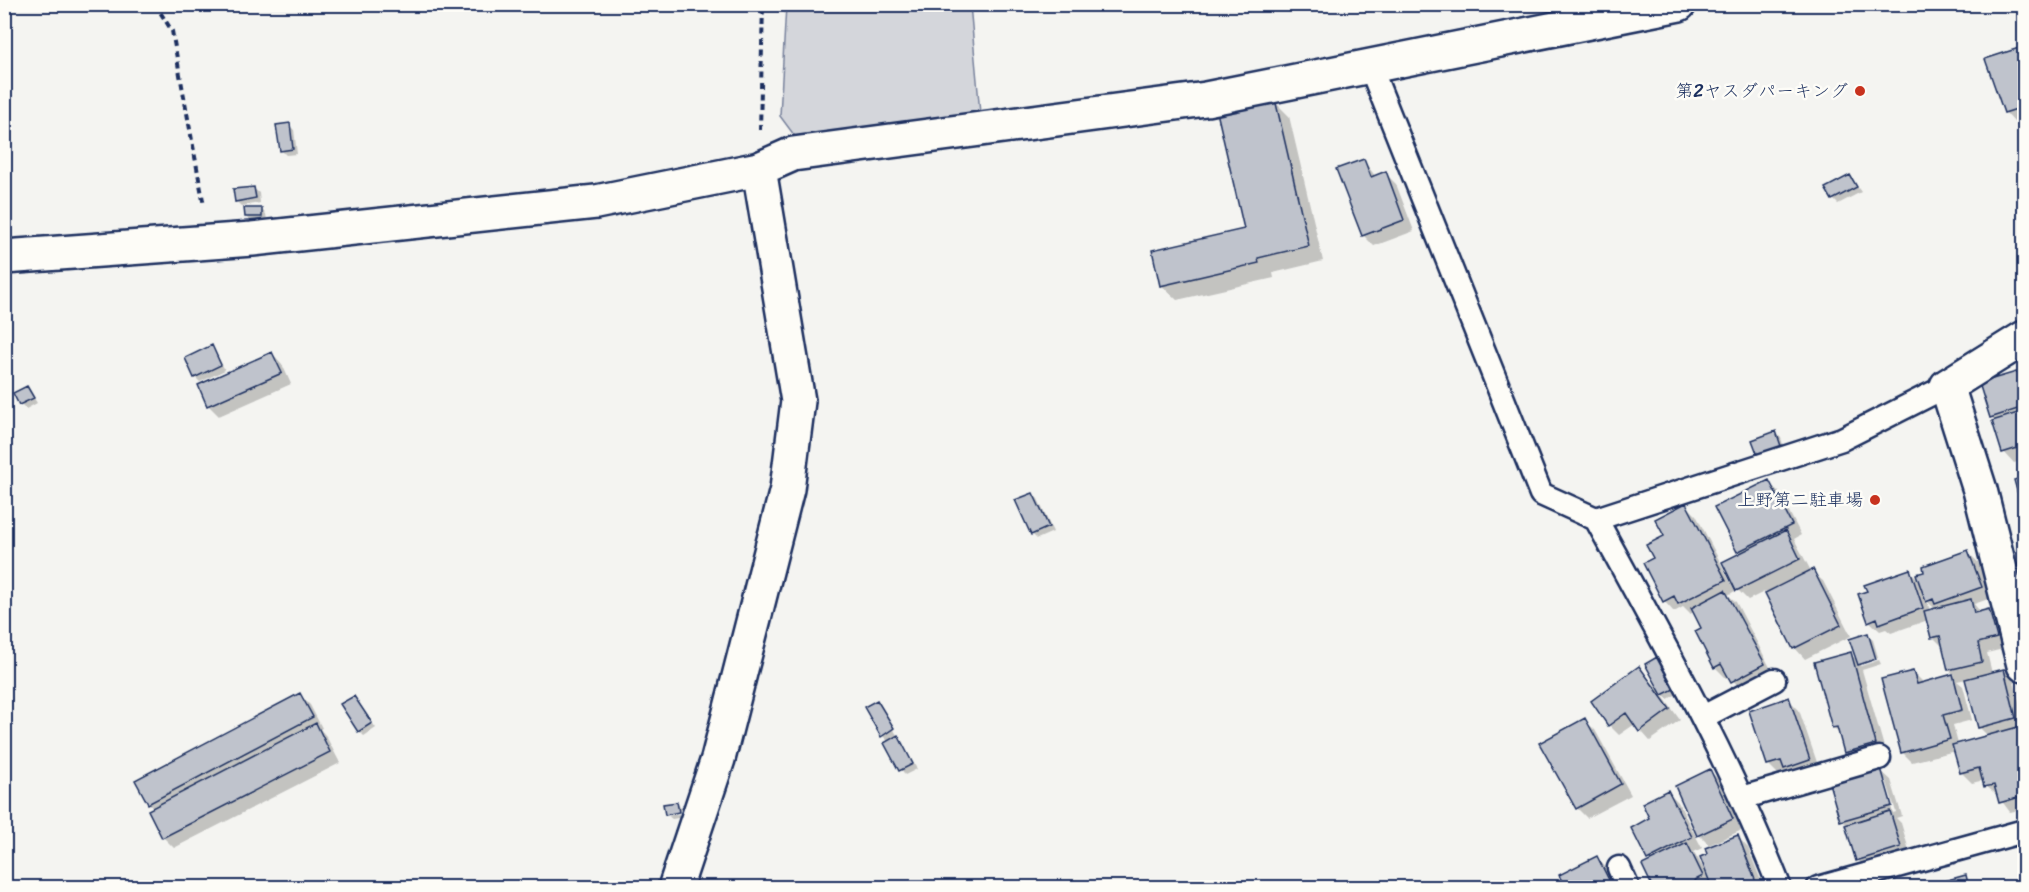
<svg xmlns="http://www.w3.org/2000/svg" width="2029" height="892" font-family="Sriracha,'Klee One',sans-serif">
<rect width="100%" height="100%" fill="#f4f4f1"/>
<filter id="ink" filterUnits="userSpaceOnUse"><feTurbulence type="fractalNoise" baseFrequency=".0167" numOctaves="2"/><feDisplacementMap in="SourceGraphic" scale="12" xChannelSelector="R" yChannelSelector="G"/><feConvolveMatrix kernelMatrix="1 2 1 2 8 2 1 2 1" color-interpolation-filters="sRGB"/></filter>
<g filter="url(#ink)">
<!-- green -->
<path fill="#d4d6db" stroke="#78829c" stroke-width="1.5" d="M 786,5 L 970,5 L 980,113 L 797,139 L 780,116 Z"/>
<!-- shadow -->
<path fill="#0003" fill-rule="evenodd" d="M 2019,49 L 2024,55 L 2024,120 L 2015,123 L 2005,112 Z
M 1274,101 L 1289,116 L 1323,261 L 1273,273 L 1274,278 L 1177,300 L 1161,285 L 1246,230 Z
M 289,125 L 294,130 L 297,154 L 286,155 L 281,150 Z
M 1363,160 L 1376,177 L 1385,173 L 1396,184 L 1414,231 L 1374,246 L 1363,235 Z
M 1850,177 L 1861,192 L 1838,204 L 1833,199 Z
M 253,188 L 259,193 L 260,203 L 241,206 L 236,201 Z
M 261,209 L 266,214 L 267,221 L 251,222 L 246,217 Z
M 212,347 L 225,370 L 200,382 L 195,377 Z
M 272,353 L 282,364 L 291,384 L 219,416 L 208,405 Z
M 2022,371 L 2024,460 L 2014,463 L 2004,452 L 1996,421 L 1991,417 Z
M 27,387 L 37,403 L 26,409 L 21,404 Z
M 1776,433 L 1781,438 L 1787,457 L 1766,465 Z
M 1768,482 L 1779,492 L 1801,535 L 1794,539 L 1811,571 L 1823,581 L 1851,636 L 1805,659 L 1795,648 L 1766,591 L 1748,600 L 1738,590 L 1741,554 L 1738,551 Z
M 1033,494 L 1038,499 L 1053,532 L 1037,539 L 1032,534 Z
M 1686,505 L 1696,515 L 1735,591 L 1728,595 L 1736,602 L 1774,675 L 1743,691 L 1729,676 L 1726,678 L 1715,667 L 1694,612 L 1690,614 L 1683,607 L 1674,612 L 1664,601 L 1655,559 Z
M 1967,552 L 1978,562 L 1991,598 L 1974,604 L 1981,613 L 1989,611 L 1999,621 L 2007,648 L 1987,653 L 1992,673 L 2004,670 L 2014,681 L 2024,722 L 2024,729 L 2019,730 L 2024,735 L 2024,809 L 2010,812 L 1998,796 L 1986,786 L 1984,780 L 1972,783 L 1962,773 L 1955,751 L 1912,762 L 1902,752 L 1913,672 L 1924,683 L 1955,675 L 1949,670 L 1943,647 L 1933,637 L 1928,620 L 1891,633 L 1886,629 L 1880,631 L 1869,621 L 1910,571 L 1921,582 ZM 1927,601 L 1935,609 L 1930,611 ZM 1966,679 L 1979,727 L 1988,736 L 1958,744 L 1953,725 L 1972,720 L 1963,686 L 1957,681 Z
M 1868,635 L 1873,640 L 1878,657 L 1861,663 L 1861,666 L 1879,660 L 1881,664 L 1862,670 L 1886,754 L 1856,762 L 1845,752 L 1840,734 L 1833,727 L 1850,654 L 1858,661 Z
M 1657,659 L 1677,694 L 1668,699 L 1662,695 L 1680,720 L 1650,741 L 1635,724 L 1619,735 L 1609,725 L 1639,668 L 1662,693 Z
M 300,695 L 310,705 L 322,728 L 320,729 L 326,736 L 340,763 L 174,848 L 163,837 L 150,811 L 154,809 L 149,803 Z
M 354,697 L 376,728 L 364,736 L 359,731 Z
M 1788,699 L 1799,710 L 1820,771 L 1796,779 L 1789,772 L 1779,775 L 1769,765 Z
M 877,701 L 917,769 L 905,775 L 886,743 L 889,742 L 883,736 Z
M 1584,720 L 1595,730 L 1631,795 L 1587,818 L 1577,808 Z
M 1880,770 L 1891,780 L 1902,816 L 1896,818 L 1901,823 L 1911,857 L 1868,870 L 1858,860 L 1847,825 L 1842,820 ZM 1883,780 L 1886,780 L 1896,812 L 1893,813 Z
M 1710,771 L 1721,782 L 1742,830 L 1709,845 L 1699,835 Z
M 1668,792 L 1678,802 L 1702,848 L 1694,852 L 1705,871 L 1738,837 L 1748,848 L 1764,888 L 1655,888 L 1652,862 L 1648,859 L 1651,819 Z
M 677,803 L 682,810 L 668,813 L 668,816 L 683,813 L 684,817 L 672,819 L 666,814 Z
M 1597,858 L 1607,869 L 1617,888 L 1567,888 Z
M 1965,877 L 1976,887 L 1931,888 Z"/>
<!-- building -->
<path fill="#bfc3cc" stroke="#1b2f5e" stroke-width="1.5" d="M 2019,48 L 2024,63 L 2024,113 L 2023,107 L 2004,113 L 1985,59 Z
M 1275,99 L 1309,246 L 1258,258 L 1259,263 L 1160,286 L 1152,250 L 1244,229 L 1217,112 Z
M 290,123 L 293,149 L 280,151 L 276,125 Z
M 1364,159 L 1371,177 L 1386,171 L 1404,220 L 1362,236 L 1336,169 Z
M 1850,175 L 1857,187 L 1832,200 L 1825,188 Z
M 254,187 L 256,198 L 235,202 L 233,189 Z
M 244,208 L 262,208 L 262,217 L 245,217 Z
M 212,345 L 221,365 L 194,378 L 185,358 Z
M 272,352 L 282,373 L 207,406 L 198,385 Z
M 2023,370 L 2024,407 L 1990,418 L 1979,383 Z
M 27,386 L 34,398 L 19,405 L 13,393 Z
M 2024,411 L 2024,446 L 2002,453 L 1992,421 Z
M 1776,431 L 1783,452 L 1760,461 L 1752,440 Z
M 2024,477 L 2024,516 L 2014,480 Z
M 1769,480 L 1792,525 L 1737,552 L 1714,507 Z
M 1033,493 L 1049,527 L 1031,535 L 1015,500 Z
M 1686,503 L 1726,580 L 1678,604 L 1674,596 L 1663,602 L 1643,563 L 1653,558 L 1646,545 L 1664,536 L 1655,519 Z
M 1786,530 L 1800,559 L 1736,591 L 1722,562 Z
M 1968,550 L 1982,587 L 1935,604 L 1933,599 L 1926,602 L 1916,574 L 1924,572 L 1923,566 Z
M 1813,569 L 1841,625 L 1793,649 L 1765,593 Z
M 1910,569 L 1923,608 L 1879,624 L 1877,618 L 1868,622 L 1858,594 L 1867,591 L 1864,585 Z
M 1725,590 L 1765,664 L 1731,682 L 1721,664 L 1714,668 L 1695,631 L 1701,628 L 1691,608 Z
M 1971,599 L 1974,613 L 1989,609 L 1997,638 L 1978,643 L 1982,662 L 1948,670 L 1940,636 L 1931,638 L 1924,611 Z
M 1868,633 L 1876,659 L 1858,665 L 1849,639 Z
M 1851,652 L 1876,744 L 1844,753 L 1837,727 L 1832,728 L 1814,662 Z
M 1657,657 L 1674,689 L 1662,695 L 1645,664 Z
M 1639,666 L 1670,709 L 1639,732 L 1626,713 L 1608,726 L 1591,701 Z
M 2004,669 L 2016,718 L 1978,728 L 1965,679 Z
M 1913,671 L 1917,684 L 1953,674 L 1962,710 L 1943,715 L 1950,739 L 1901,753 L 1881,679 Z
M 300,693 L 313,717 L 148,804 L 135,780 Z
M 354,696 L 372,723 L 358,732 L 340,704 Z
M 1789,697 L 1810,760 L 1784,769 L 1781,761 L 1767,765 L 1749,711 Z
M 877,700 L 894,728 L 881,737 L 864,707 Z
M 1585,718 L 1621,784 L 1576,809 L 1539,743 Z
M 316,723 L 330,752 L 162,838 L 148,810 Z
M 2018,727 L 2024,751 L 2024,796 L 1999,803 L 1994,785 L 1984,787 L 1979,768 L 1960,773 L 1952,745 Z
M 898,735 L 913,764 L 899,771 L 884,743 Z
M 1881,768 L 1892,806 L 1840,821 L 1829,783 Z
M 1710,769 L 1733,819 L 1697,836 L 1675,786 Z
M 1668,790 L 1692,837 L 1647,860 L 1631,828 L 1649,818 L 1642,803 Z
M 677,802 L 679,812 L 665,815 L 663,804 Z
M 1890,811 L 1901,847 L 1856,861 L 1845,825 Z
M 1738,835 L 1757,885 L 1712,888 L 1700,857 L 1707,854 L 1705,848 Z
M 1687,843 L 1703,876 L 1695,880 L 1698,888 L 1653,888 L 1642,865 Z
M 2024,843 L 2024,881 L 2016,845 Z
M 1597,856 L 1613,888 L 1565,888 L 1559,875 Z
M 1966,875 L 1969,888 L 1930,888 L 1929,885 Z"/>
<g fill="none" stroke-linecap="round" stroke-linejoin="round">
<!-- service casing -->
<g stroke="#1b2f5e" stroke-width="27">
<path id="service" d="M 1370,66 L 1541,494 L 1596,519 L 1842,439 L 1947,386
M 1596,519 C 1662,640 1729,759 1780,888
M 1703,717 L 1774,680
M 1742,798 L 1879,758
M 1619,868 L 1628,888
M 1818,888 L 2024,831"/>
</g>
<!-- minor casing -->
<g stroke="#1b2f5e" stroke-width="38">
<path id="minor" d="M 4,257 L 252,239 L 596,202 L 759,169 L 793,154 L 1206,99 L 1679,4
M 2024,338 L 1947,386 L 1980,490 L 2024,665
M 675,888 L 718,759 L 787,489 L 798,401 L 759,169"/>
</g>
<!-- path -->
<path stroke="#1b2f5e" stroke-width="4" stroke-dasharray="6 4.5" stroke-linecap="butt" d="M 155,4 L 172,31 L 204,206
M 760,130 L 763,4"/>
<!-- service -->
<use href="#service" stroke="#fdfcf7" stroke-width="22"/>
<!-- minor -->
<use href="#minor" stroke="#fdfcf7" stroke-width="33"/>
</g>
</g>
<!-- markers -->
<g fill="#c8321e" stroke="#fdfcf7" stroke-width="2">
<circle cx="1860" cy="91" r="6"/>
<circle cx="1875" cy="500" r="6"/>
</g>
<g text-anchor="middle" stroke-width="5" stroke-linejoin="round" paint-order="stroke">
<!-- poi labels -->
<g font-size="18" fill="#1b2f5e" stroke="#fdfcf7" text-anchor="end">
<text x="1848" y="97">第2ヤスダパーキング</text>
<text x="1863" y="506">上野第二駐車場</text>
</g>
</g>
<!-- margin -->
<rect width="2029" height="892" fill="none" stroke="#fdfcf7" stroke-width="24"/>
<rect x="12" y="12" width="2005" height="868" fill="none" stroke="#1b2f5e" stroke-width="2" filter="url(#ink)"/>
</svg>
